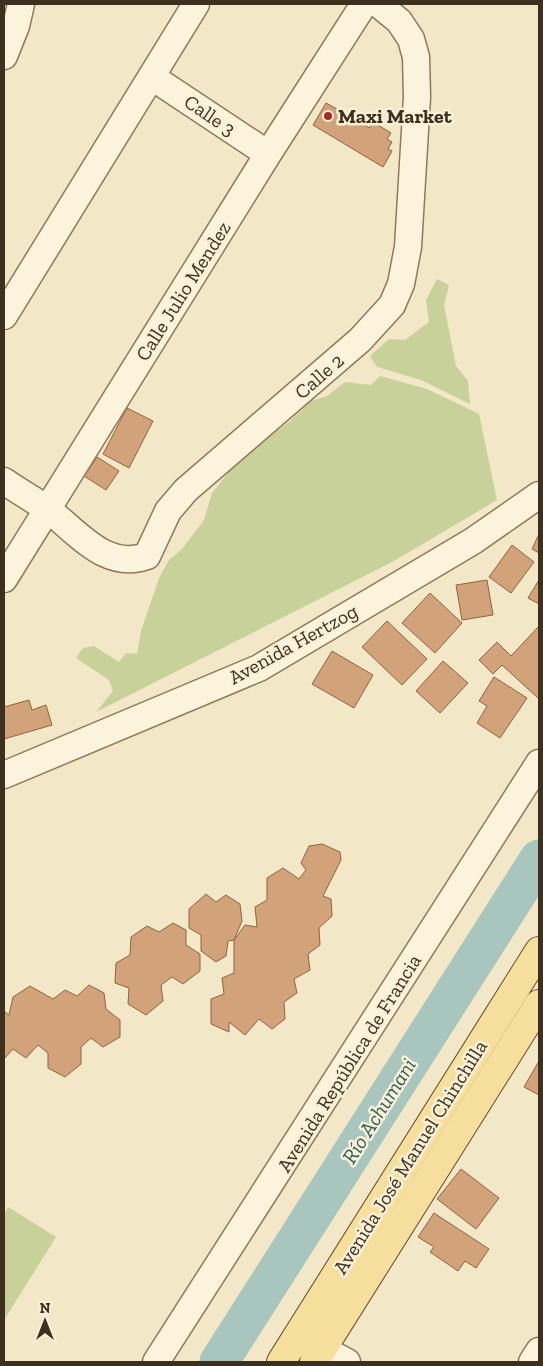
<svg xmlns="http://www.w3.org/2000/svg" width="543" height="1366" font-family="'Zilla Slab',serif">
<rect width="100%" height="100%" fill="#f2e7c6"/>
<!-- green -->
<path fill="#c7d199" d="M 437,279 L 449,285 L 444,305 L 456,366 L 468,381 L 470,404 L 421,380 L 377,367 L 370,356 L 389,339 L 405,340 L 429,322 L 426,300 Z
M 380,376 L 427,389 L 479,414 L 497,500 L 394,561 L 96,712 L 113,691 L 109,680 L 76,658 L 83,648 L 94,646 L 119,662 L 126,653 L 137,654 L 141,631 L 159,578 L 169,560 L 182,549 L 204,520 L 212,493 L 240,458 L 289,422 L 311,401 L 327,396 L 345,382 L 371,385 Z
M 8,1207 L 56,1237 L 4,1320 L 4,1214 Z"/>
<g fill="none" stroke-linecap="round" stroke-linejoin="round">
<!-- river -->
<path stroke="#a8c5be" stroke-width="39" d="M 219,1362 L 539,859"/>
</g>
<!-- building -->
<path fill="#d2a37a" stroke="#90633e" d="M 326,103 L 348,115 L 351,109 L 359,114 L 356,119 L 369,128 L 373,122 L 391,133 L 387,139 L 392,142 L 388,149 L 392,151 L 383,167 L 313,125 Z
M 127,408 L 153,421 L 129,468 L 103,454 Z
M 97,457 L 119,471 L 106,490 L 84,476 Z
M 539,534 L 539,553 L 532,549 Z
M 512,545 L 534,562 L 511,593 L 489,577 Z
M 487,580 L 493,615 L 462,620 L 456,585 Z
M 539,580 L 539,604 L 528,598 Z
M 430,593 L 462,623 L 435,653 L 402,623 Z
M 387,621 L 427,659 L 402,685 L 362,647 Z
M 539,626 L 539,699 L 502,665 L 493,674 L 479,660 L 497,642 L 511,656 Z
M 332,651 L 373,675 L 354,708 L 312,684 Z
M 443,661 L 468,683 L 440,713 L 416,691 Z
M 494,677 L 527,698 L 500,738 L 477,723 L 487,706 L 479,701 Z
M 29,700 L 32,710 L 46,705 L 52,725 L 4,739 L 4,707 Z
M 322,844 L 340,852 L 341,860 L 323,896 L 331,899 L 332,916 L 319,928 L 320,945 L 308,954 L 310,970 L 294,979 L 297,993 L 284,1002 L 285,1019 L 272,1029 L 259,1019 L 245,1035 L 229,1022 L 229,1032 L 211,1024 L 211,999 L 224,994 L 222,978 L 234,973 L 234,940 L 245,925 L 257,927 L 255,907 L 267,900 L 267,878 L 283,868 L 299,879 L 306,870 L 301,863 L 309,846 Z
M 206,894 L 216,902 L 226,895 L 240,904 L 242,921 L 234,940 L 228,941 L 226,956 L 216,962 L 201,951 L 201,935 L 189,928 L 189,909 Z
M 173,923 L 186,930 L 186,945 L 200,954 L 200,971 L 183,984 L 172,977 L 161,985 L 163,1001 L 146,1015 L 128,1004 L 129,988 L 115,983 L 116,963 L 130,955 L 131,937 L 147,926 L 159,932 Z
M 89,985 L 104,993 L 106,1009 L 120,1020 L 120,1037 L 103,1047 L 91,1038 L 81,1047 L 81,1064 L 65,1077 L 48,1068 L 48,1053 L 38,1045 L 26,1058 L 13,1049 L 4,1059 L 4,1011 L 9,1015 L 13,997 L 30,986 L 53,999 L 65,990 L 77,996 Z
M 539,1061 L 539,1095 L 524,1087 Z
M 461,1169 L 499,1198 L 476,1229 L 437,1199 Z
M 434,1213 L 489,1249 L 476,1268 L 465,1261 L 458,1271 L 430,1252 L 434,1247 L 418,1237 Z"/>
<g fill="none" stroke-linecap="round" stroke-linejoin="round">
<!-- minor casing -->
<g stroke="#8f795a" stroke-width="29">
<path id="minor" d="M 4,56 L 16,26 L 21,4
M 152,77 L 268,154
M 4,316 L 196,4
M 4,481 C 18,491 33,499 47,509 C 77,531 105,571 147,556 L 168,511 L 186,490 L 360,340 L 392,305 L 401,284 L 408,247 L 417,97 L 416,57 L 411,39 L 399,21 L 378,4
M 4,579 L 268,154 L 364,4
M 4,775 L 259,668 L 473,541 L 539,495
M 304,1339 L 347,1362
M 156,1362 L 539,763
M 532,1362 L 539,1351"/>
</g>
<!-- major casing -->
<g stroke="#5d462e" stroke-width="30">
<path id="major" d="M 281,1362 L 539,951
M 314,1362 L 539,1004"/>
</g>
<!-- minor -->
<use href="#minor" stroke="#fbf3db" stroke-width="26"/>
<!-- major -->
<use href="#major" stroke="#f6df9d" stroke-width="28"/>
</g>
<!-- markers -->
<circle fill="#a22b25" stroke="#f8f0d7" stroke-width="2" cx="328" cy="116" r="5"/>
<g text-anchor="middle" stroke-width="5" stroke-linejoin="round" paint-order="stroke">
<!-- street labels -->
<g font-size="20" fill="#3e301f" stroke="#f8f0d7">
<text transform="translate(210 115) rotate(34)" y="7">Calle 3</text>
<text transform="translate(183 291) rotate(-58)" y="7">Calle Julio Mendez</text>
<text transform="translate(319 376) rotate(-41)" y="7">Calle 2</text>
<text transform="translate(293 644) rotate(-29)" y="7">Avenida Hertzog</text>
<text transform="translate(349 1063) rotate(-58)" y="7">Avenida República de Francia</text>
<text transform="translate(410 1157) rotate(-58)" y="7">Avenida José Manuel Chinchilla</text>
</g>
<!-- poi labels -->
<g font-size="20" font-weight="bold" fill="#3e301f" stroke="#f8f0d7" text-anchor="start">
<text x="338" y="123">Maxi Market</text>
</g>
<!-- water labels -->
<g font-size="21" font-style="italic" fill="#2d5f5e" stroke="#f8f0d7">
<text transform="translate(379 1111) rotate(-58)" y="7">Río Achumani</text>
</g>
</g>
<!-- border -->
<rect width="543" height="1366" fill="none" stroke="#3e301f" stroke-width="10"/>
<!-- north arrow -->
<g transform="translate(45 1321)" stroke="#f8f0d7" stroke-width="4" paint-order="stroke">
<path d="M0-4L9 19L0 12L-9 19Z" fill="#3e301f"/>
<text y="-8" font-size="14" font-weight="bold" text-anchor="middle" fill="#3e301f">N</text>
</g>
</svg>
